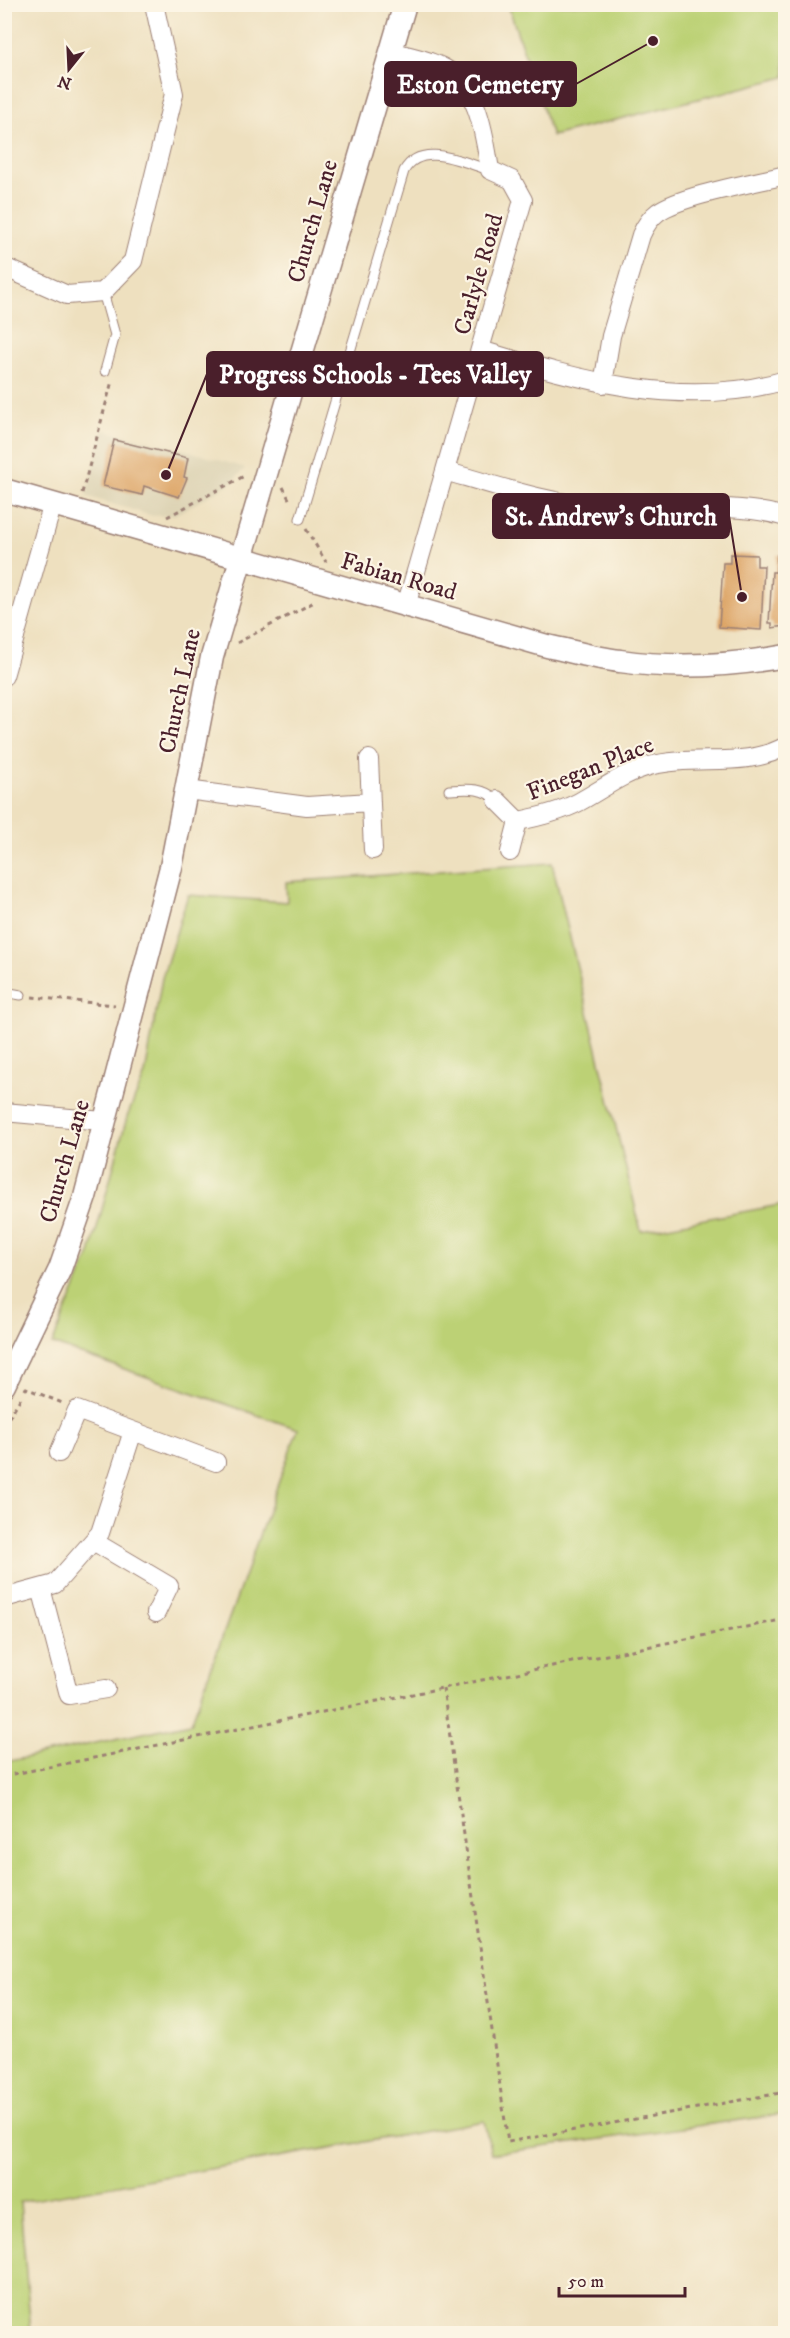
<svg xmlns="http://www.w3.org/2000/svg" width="790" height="2338" font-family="'IM FELL DW Pica',serif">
<rect width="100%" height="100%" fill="#fcf5e5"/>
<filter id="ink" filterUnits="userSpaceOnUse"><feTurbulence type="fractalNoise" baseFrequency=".0167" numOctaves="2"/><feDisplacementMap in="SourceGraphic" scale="12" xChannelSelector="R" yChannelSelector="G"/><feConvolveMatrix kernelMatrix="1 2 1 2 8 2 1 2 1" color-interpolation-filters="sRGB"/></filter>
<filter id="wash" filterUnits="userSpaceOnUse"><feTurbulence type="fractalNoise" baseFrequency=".008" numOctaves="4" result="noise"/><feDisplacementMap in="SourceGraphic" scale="24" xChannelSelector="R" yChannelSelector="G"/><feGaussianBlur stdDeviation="1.35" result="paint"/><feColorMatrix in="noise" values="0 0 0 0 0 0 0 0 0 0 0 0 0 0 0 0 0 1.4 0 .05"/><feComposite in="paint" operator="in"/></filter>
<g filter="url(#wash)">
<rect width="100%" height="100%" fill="#eee0bf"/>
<!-- built -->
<path fill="#ddd3b4" d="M 103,430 L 189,451 L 245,468 L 231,483 L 175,515 L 153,516 L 86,496 Z"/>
<!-- green -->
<path fill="#bcd175" stroke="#837850" stroke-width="1.5" d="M 508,5 L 785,5 L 785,77 L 552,136 Z
M 552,863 L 641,1231 L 785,1204 L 785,2114 L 491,2154 L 484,2121 L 20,2202 L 31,2333 L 5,2333 L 5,1762 L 191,1723 L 298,1429 L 52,1344 L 90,1254 L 127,1117 L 145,1074 L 162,978 L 188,895 L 287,902 L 286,882 Z"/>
<g id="blocks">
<!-- building -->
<path fill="#dca262" d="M 114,440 L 188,458 L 184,477 L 187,478 L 179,497 L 144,486 L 142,495 L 103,486 Z
M 784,540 L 786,626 L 772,628 L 772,623 L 769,623 L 772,572 L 776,572 L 777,555 L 783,556 Z
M 730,554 L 757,555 L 757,566 L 764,566 L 761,630 L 719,627 L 723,563 L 730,563 Z"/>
</g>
</g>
<g filter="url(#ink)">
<use href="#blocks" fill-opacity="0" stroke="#9c8075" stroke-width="1.5"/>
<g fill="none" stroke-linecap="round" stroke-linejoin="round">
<!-- service casing -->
<g stroke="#9c8075" stroke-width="11">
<path id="service" d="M 103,292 L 115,335 L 105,371
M 300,519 L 404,171 C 421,140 464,163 490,170
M 449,790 C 469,789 482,787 497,800
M 4,992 L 21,995"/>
</g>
<!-- minor casing -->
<g stroke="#9c8075" stroke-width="20">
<path id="minor" d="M 390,51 C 408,56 428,59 444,68 C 479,87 484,134 490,170 L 512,180 L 523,200 L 406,606
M 4,267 L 67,295 L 103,292 L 133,261 L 174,94 L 154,4
M 481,350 C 579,380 683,410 786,380
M 603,384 L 611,336 L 641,235 C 645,226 650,218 658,212 C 682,195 754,183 786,175
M 445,471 C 500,487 554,505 611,509 C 670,513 728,500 786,517
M 4,676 L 53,503
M 369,759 L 373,850
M 187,790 L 307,806 L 371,802
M 497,800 L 518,821
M 510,852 L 518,821 C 539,817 560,812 579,802 C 603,789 623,773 649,766 C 693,754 746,769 786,746
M 4,1112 L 103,1121
M 59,1453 L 77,1410 L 133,1431
M 93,1541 L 169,1586 L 156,1613
M 41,1588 L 69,1695 L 106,1689
M 4,1598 L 55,1584 L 100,1533 L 133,1431 L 216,1462"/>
</g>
<!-- tertiary casing -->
<g stroke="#9c8075" stroke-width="25">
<path id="tertiary" d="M 4,490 L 547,646 C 571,651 595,658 620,661 C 676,669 730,666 786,656
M 4,1385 L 60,1269 L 85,1197 L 171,867 L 212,657 L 405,4"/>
</g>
<!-- path -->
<path stroke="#9c8075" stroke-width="3" stroke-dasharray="4.5 4.5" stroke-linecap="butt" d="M 283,487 L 291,503
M 82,493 L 112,381
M 167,517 L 246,475
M 306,529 L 326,562
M 237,643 L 316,601
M 32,997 L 115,1005
M 25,1390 L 26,1388 L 62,1403
M 4,1425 L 22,1396
M 443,1688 L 508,2142 L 786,2092
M 4,1776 L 786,1619"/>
<!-- service -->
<use href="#service" stroke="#fff" stroke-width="9"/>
<!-- minor -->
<use href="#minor" stroke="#fff" stroke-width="18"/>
<!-- tertiary -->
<use href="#tertiary" stroke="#fff" stroke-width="22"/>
</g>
</g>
<g text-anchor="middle" stroke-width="4.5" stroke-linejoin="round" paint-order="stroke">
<!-- street labels -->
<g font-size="24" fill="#4a1f2b" stroke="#fcf5e5">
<text transform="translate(312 221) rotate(-74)" y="8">Church Lane</text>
<text transform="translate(478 274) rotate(-74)" y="8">Carlyle Road</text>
<text transform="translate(399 576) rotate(16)" y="8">Fabian Road</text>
<text transform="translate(179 691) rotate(-78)" y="8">Church Lane</text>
<text transform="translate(590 768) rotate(-22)" y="8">Finegan Place</text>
<text transform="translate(64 1161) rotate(-74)" y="8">Church Lane</text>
</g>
</g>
<!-- callouts -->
<path fill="none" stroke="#4a1f2b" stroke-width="2" d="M653 41L576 84M166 475L207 374M742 597L729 516"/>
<g fill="#4a1f2b" stroke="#fcf5e5" stroke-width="2">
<circle cx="653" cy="41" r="6"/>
<circle cx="166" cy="475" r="6"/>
<circle cx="742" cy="597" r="6"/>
</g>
<g fill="#4a1f2b" stroke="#4a1f2b" stroke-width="2">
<rect x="385" y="62" width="191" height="44" rx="6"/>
<rect x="207" y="352" width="336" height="44" rx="6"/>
<rect x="493" y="494" width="236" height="44" rx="6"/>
</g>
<g font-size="26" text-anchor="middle" font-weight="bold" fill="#fff">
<text x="480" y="93">Eston Cemetery</text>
<text x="375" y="383">Progress Schools - Tees Valley</text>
<text x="611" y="525">St. Andrew's Church</text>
</g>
<!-- margin -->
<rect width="790" height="2338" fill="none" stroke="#fcf5e5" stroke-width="24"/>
<!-- north arrow -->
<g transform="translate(69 69) rotate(198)" stroke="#fcf5e5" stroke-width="4.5" paint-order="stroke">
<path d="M0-4.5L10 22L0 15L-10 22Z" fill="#4a1f2b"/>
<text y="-9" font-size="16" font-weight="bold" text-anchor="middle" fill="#4a1f2b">N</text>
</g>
<!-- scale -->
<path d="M559 2287v9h126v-9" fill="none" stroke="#4a1f2b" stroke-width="3"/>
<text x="568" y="2287" font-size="18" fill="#4a1f2b" stroke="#fcf5e5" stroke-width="4.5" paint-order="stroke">50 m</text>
</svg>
